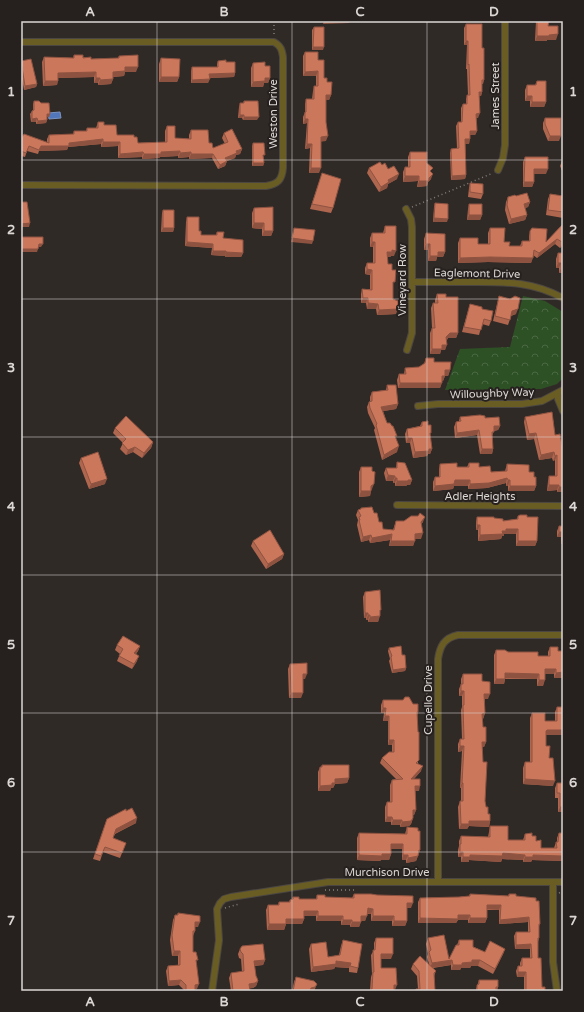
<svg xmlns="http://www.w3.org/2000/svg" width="584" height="1012" font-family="'Varela Round',sans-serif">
<defs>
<pattern id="forest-crowns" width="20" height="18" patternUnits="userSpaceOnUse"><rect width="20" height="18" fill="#2d5125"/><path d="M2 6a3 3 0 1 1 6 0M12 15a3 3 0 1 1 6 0" fill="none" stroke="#4b6944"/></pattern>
</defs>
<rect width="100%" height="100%" fill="#302a27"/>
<!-- forest -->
<path fill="url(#forest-crowns)" d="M 523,296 L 545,301 L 563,312 L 563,378 L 557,384 L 541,389 L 445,390 L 460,349 L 510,347 Z"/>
<!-- water -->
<path fill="#5176b9" stroke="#7a93c1" d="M 60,112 L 61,118 L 49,119 L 48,113 Z"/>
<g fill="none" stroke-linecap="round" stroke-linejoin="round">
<!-- street casing -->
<g stroke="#4b4643" stroke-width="8">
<path id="street" d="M 21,42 L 274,42 C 281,46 282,50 283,57 L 283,168 C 282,180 278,184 266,186 L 21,185
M 498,170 L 503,158 L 505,145 L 505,21
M 406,209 L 411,219 L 412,227 L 412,333 L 407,350
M 412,282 C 432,282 451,282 471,282 C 505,282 532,281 563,298
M 558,394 L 558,399 L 563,411
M 418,406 L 438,404 L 522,404 L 542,401 L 563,390
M 397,505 L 563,506
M 438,881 L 438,659 C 440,646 444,638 458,635 L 563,635
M 553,882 L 553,962 L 557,991
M 212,991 L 219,940 L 217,909 L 220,903 L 224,899 L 231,897 L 328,882 L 563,882"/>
</g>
<!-- path -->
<path stroke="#847f7c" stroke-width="1.5" stroke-dasharray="1 3" stroke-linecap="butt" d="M 274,21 L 274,35
M 412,207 L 493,173
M 325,890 L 356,890
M 559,893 L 563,891
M 225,908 L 239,904"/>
<!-- street -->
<use href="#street" stroke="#695d24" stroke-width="6"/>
</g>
<!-- wall -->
<path fill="#af664f" d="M 536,21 L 549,21 L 548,26 L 556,40 L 547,40 L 547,41 L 535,41 Z
M 466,24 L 482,48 L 484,80 L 483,84 L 482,84 L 482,92 L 481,96 L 479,96 L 478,118 L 476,118 L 477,131 L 475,135 L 470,135 L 469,144 L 465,144 L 466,175 L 465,179 L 451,180 L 450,153 L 451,149 L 457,148 L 456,126 L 458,122 L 461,122 L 461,108 L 463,104 L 466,104 L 466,99 L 467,95 L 468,95 L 467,69 L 466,69 L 467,45 L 464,45 L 464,28 Z
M 314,27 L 323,50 L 312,50 L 312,30 Z
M 305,52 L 318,60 L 324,78 L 327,82 L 331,95 L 329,100 L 326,100 L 326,141 L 321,141 L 319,173 L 309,173 L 310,148 L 305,149 L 307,123 L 303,124 L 303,117 L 305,112 L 305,104 L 306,99 L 312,99 L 313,91 L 314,86 L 316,86 L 316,76 L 303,76 L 303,56 Z
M 74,55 L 91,59 L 118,58 L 119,56 L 136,72 L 125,72 L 124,76 L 113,77 L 113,79 L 111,84 L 98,85 L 98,83 L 94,83 L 94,77 L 58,78 L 57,85 L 43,86 L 42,62 L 44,57 L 73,58 Z
M 161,58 L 179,77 L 177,82 L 159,82 L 159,64 Z
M 21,61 L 37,84 L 36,87 L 24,90 L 21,73 Z
M 218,61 L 226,62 L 235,73 L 234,77 L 209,78 L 208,83 L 191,83 L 191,71 L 192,67 L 217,67 L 217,64 Z
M 253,63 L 265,66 L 270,78 L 268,83 L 264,83 L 263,87 L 251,87 L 251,68 Z
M 537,81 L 546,102 L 544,107 L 530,107 L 530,101 L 525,101 L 525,90 L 527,85 L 535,85 Z
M 34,101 L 50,114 L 49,117 L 47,117 L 47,120 L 46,123 L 36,124 L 36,122 L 31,122 L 30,114 L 32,111 L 33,110 L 33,104 Z
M 244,101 L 257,120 L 243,120 L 242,118 L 238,118 L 239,107 L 240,103 L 243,103 Z
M 545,118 L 559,141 L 548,141 L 543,129 L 543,123 Z
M 98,122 L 104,125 L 117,135 L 134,137 L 138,143 L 165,142 L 165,131 L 167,126 L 175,138 L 189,139 L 189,135 L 191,130 L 209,143 L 213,148 L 225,144 L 222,138 L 224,133 L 242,149 L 240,154 L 236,155 L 235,158 L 227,161 L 225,166 L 218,169 L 212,158 L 189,159 L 189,157 L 178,158 L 178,156 L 160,157 L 159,158 L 142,159 L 142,157 L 118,158 L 118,146 L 101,147 L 101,144 L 68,147 L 67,150 L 39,151 L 38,154 L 27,151 L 25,157 L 21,156 L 21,138 L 47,143 L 47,139 L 49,135 L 73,134 L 74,131 L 86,131 L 87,128 L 96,128 Z
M 253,143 L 264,158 L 264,163 L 263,166 L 252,166 L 252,146 Z
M 410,152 L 427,163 L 431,172 L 431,179 L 428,182 L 427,186 L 417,187 L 418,181 L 403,182 L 403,172 L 405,167 L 408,167 L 408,157 Z
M 525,157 L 546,174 L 534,174 L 534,182 L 532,187 L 523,187 L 523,162 Z
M 563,160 L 563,173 L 560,166 L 562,161 Z
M 382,165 L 388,169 L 397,179 L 388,184 L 387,188 L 379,192 L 367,173 L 369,168 Z
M 322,173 L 333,208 L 331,213 L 310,209 Z
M 470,183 L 483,194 L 481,199 L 468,197 L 469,188 Z
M 550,194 L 563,196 L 563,218 L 546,215 L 548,199 Z
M 516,196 L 530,202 L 528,207 L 525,208 L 527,215 L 525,220 L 509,224 L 505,210 L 506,202 L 508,197 Z
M 435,203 L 447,222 L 433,222 L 434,207 Z
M 469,204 L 482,215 L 480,220 L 467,220 L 468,209 Z
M 254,208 L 273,231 L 271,236 L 262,236 L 262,229 L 252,228 L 252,213 Z
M 163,210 L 174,228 L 173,232 L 161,232 L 162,213 Z
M 187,217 L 199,231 L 201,235 L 216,235 L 217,232 L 223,238 L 243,253 L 241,257 L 225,257 L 225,256 L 211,255 L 212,248 L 185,246 L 186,222 Z
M 563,224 L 563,245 L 560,248 L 555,244 L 537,258 L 533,255 L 531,263 L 488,262 L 458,263 L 458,243 L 460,238 L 478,244 L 488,244 L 488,233 L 490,228 L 504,242 L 509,246 L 520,246 L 522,241 L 529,241 L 529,236 L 530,231 L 546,242 Z
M 385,226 L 394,256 L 391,256 L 390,257 L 388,257 L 388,264 L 393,287 L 393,299 L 396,314 L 377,315 L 376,309 L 367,309 L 366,303 L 361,303 L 361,294 L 362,289 L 370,289 L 370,275 L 365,274 L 365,268 L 367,263 L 373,263 L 373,247 L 370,247 L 370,238 L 372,233 L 383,233 Z
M 426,233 L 445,252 L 443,257 L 437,257 L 436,261 L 428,261 L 428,250 L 424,250 L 424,239 Z
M 558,253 L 563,273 L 559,273 L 559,268 L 556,268 L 556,259 Z
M 437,294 L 446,297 L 458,333 L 456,338 L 448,338 L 447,340 L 445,350 L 441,350 L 440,354 L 430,354 L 430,333 L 432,328 L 431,308 L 433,303 L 435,303 L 435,300 Z
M 499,296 L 516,314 L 511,316 L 508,325 L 493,321 Z
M 470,304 L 482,309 L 491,321 L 489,326 L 482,324 L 479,335 L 462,332 Z
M 426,358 L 450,370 L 448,376 L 445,376 L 443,381 L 442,381 L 440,388 L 398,388 L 397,380 L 399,374 L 404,374 L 405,368 L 419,367 L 424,364 Z
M 387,385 L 398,404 L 396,409 L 383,411 L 387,423 L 396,439 L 397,452 L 382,460 L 374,430 L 375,428 L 368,413 L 367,407 L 369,402 L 370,402 L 370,397 L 372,392 L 386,390 Z
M 552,412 L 563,492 L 557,492 L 557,490 L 547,491 L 548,481 L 549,476 L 555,476 L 555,460 L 553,461 L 552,458 L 539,460 L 534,439 L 527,440 L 524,422 L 525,417 Z
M 460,417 L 485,418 L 500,426 L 498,430 L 494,431 L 492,436 L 493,449 L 492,454 L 480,454 L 477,435 L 455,438 L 454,427 L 456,422 L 459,421 Z
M 422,422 L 428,425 L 432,449 L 430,454 L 428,454 L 427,456 L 413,458 L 410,443 L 406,443 L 405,434 L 407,429 L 420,426 Z
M 115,428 L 153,442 L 151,448 L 142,458 L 133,452 L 126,455 L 120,449 L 123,443 L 113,433 Z
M 81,458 L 105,484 L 89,489 L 79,463 Z
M 397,462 L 412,480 L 410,485 L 407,485 L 406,486 L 395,486 L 395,483 L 393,483 L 393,481 L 386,481 L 384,473 L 386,468 L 396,468 Z
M 469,463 L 491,472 L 505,471 L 507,464 L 529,472 L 534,477 L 536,486 L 534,491 L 508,491 L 508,486 L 506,486 L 506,483 L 487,488 L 468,489 L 468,486 L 454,486 L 453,489 L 433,491 L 433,482 L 435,477 L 439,477 L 439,469 L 440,464 L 457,467 L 467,467 Z
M 361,467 L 372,489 L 371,490 L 370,496 L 359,497 L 359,472 Z
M 361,508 L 374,513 L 383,529 L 393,530 L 396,521 L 423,522 L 421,524 L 421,539 L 415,539 L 413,546 L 389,546 L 390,540 L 370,543 L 369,540 L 361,542 L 357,525 L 358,520 L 356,515 L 358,510 L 360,510 Z
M 518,516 L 527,517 L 537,541 L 535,546 L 516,546 L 516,534 L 504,534 L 504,536 L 502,536 L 501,539 L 478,541 L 478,530 L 476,530 L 476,522 L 477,517 L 494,518 L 503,521 L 517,519 Z
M 559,526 L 563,526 L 563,544 L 561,544 L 561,537 L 557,537 L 557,531 Z
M 253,541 L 284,554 L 282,559 L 266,569 L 251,546 Z
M 365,592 L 380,613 L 378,622 L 368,622 L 368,620 L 366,620 L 366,618 L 364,618 L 363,597 Z
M 117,645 L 140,646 L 138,651 L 136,654 L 137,661 L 132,669 L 117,661 L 120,654 L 115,650 Z
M 550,647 L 558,651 L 563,651 L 563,678 L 554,678 L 554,674 L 545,674 L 543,686 L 537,686 L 537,679 L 505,679 L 504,684 L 494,684 L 494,655 L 496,650 L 538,656 L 548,656 L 548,652 Z
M 389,648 L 402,655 L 406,668 L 405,671 L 392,673 L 389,661 L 390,659 L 388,651 Z
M 290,664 L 305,679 L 303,679 L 301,698 L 289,698 L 288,669 Z
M 463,674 L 482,681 L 488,699 L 485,699 L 485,713 L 483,719 L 483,727 L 486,742 L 484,747 L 482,747 L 485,801 L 486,807 L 490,821 L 489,827 L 469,826 L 467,829 L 459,829 L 458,807 L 460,801 L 461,801 L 461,788 L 460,788 L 462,751 L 458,752 L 458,744 L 460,739 L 462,739 L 461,710 L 462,707 L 462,696 L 459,696 L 459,689 L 461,684 L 461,679 Z
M 383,700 L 418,712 L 417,716 L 418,763 L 421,771 L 414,779 L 419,791 L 415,791 L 416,810 L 414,815 L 413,815 L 413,818 L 411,824 L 409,826 L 400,827 L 400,825 L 391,825 L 391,822 L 385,822 L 385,807 L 387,802 L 390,802 L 390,785 L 392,780 L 396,779 L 380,763 L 382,758 L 392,752 L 392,745 L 388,745 L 388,721 L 383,721 L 384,713 L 381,713 L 381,705 Z
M 557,707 L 563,735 L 546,735 L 546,746 L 549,758 L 553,786 L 523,784 L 523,768 L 525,762 L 530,762 L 530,718 L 532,713 L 545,721 L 555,721 L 555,712 Z
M 322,765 L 349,778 L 347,783 L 335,784 L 333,788 L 331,788 L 330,791 L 318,791 L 318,772 L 320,767 L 321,767 Z
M 557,783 L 563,783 L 563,817 L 562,817 L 562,812 L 558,812 L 558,798 L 555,798 L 555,788 Z
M 107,819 L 136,823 L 115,834 L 113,838 L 126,843 L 120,858 L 103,852 L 100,861 L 93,859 Z
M 490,826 L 508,840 L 523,840 L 525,834 L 532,836 L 541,848 L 554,848 L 556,842 L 557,842 L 557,838 L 559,833 L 563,833 L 563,861 L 532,860 L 531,862 L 523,862 L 523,860 L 502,859 L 501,862 L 469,860 L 469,862 L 461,862 L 461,857 L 458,857 L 458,850 L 459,846 L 459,841 L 461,836 L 488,837 L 489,832 Z
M 407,827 L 418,831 L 420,850 L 416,861 L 406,863 L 406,860 L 402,860 L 402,849 L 391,849 L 391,854 L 389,860 L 381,860 L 380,861 L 357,860 L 357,838 L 359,833 L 405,834 Z
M 354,894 L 411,908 L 407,908 L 407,921 L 405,926 L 392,926 L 392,921 L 371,921 L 371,914 L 367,914 L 365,921 L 361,921 L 359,927 L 350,927 L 350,925 L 341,925 L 341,921 L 316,921 L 316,916 L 304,916 L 304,919 L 302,924 L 286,924 L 284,930 L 267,930 L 266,910 L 268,905 L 278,905 L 279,902 L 289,902 L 290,900 L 292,899 L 293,897 L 299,899 L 316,899 L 317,895 L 325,897 L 352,898 Z
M 470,894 L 508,896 L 509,894 L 536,901 L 540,924 L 539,926 L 539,938 L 538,942 L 538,958 L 542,987 L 545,991 L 524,991 L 524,977 L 517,977 L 516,971 L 518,966 L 520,966 L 520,963 L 522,958 L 530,958 L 530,949 L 515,949 L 514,936 L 516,932 L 528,932 L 528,922 L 499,924 L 499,910 L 487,910 L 487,918 L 485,923 L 468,923 L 468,920 L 458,920 L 456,923 L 418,923 L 418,902 L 420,898 L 459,897 L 469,896 Z
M 178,913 L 198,927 L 195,927 L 195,931 L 193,936 L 193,952 L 196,964 L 197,989 L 195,989 L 195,991 L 184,991 L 184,990 L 179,985 L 168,986 L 166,971 L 168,966 L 178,965 L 178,956 L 172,956 L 170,940 L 173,920 L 175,915 L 177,915 Z
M 376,938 L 391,959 L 381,959 L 381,968 L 395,990 L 370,990 L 371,977 L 372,974 L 371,955 L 374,950 L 374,943 Z
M 428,938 L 449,959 L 457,945 L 459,940 L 485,952 L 505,949 L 503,954 L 493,974 L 478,966 L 471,966 L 470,968 L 461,968 L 460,970 L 451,970 L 451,965 L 433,968 L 436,971 L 434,976 L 435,991 L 415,991 L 416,989 L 418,989 L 417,976 L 411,969 L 413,964 L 429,964 L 427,957 L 428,954 L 426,944 Z
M 343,940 L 358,968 L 357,973 L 349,972 L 349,968 L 335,967 L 334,969 L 311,972 L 309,949 L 311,944 L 328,957 L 339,955 L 341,946 Z
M 240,949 L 265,960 L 263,965 L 254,966 L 256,976 L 258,981 L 256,986 L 253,988 L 249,988 L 250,991 L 231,991 L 229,978 L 231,973 L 242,972 L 241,959 L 239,958 L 238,954 Z
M 296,977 L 317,984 L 314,991 L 292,991 L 294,982 Z
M 479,980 L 498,987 L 497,991 L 476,991 L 476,989 Z"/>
<!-- shaded-wall -->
<path fill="#8e5340" d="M 324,21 L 350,21 L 349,23 L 323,24 Z
M 558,34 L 556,40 L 547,40 L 547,41 L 535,41 L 537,36 Z
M 466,41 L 468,41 L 467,45 L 464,45 Z
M 313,47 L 324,47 L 323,50 L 312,50 Z
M 125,67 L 138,67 L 136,72 L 125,72 L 124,76 L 111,77 L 113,72 Z
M 318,71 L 316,76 L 303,76 L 305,72 Z
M 96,72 L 94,77 L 57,78 L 58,73 Z
M 235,73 L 234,77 L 208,78 L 209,74 Z
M 161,77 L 179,77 L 177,82 L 159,82 Z
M 96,78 L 100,78 L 98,83 L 94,83 Z
M 265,78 L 270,78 L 268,83 L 264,83 L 263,87 L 251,87 L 253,82 Z
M 113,79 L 111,84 L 98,85 L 100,80 Z
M 210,79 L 208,83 L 191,83 L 192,80 Z
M 45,81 L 58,81 L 57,85 L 43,86 Z
M 37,84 L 36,87 L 24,90 L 25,86 Z
M 479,92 L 482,92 L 481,96 L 478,96 Z
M 326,95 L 331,95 L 329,100 L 324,100 Z
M 527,96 L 532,96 L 530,101 L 525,101 Z
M 532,102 L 546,102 L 544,107 L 530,107 Z
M 480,113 L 478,118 L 475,118 L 476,114 Z
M 47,114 L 50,114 L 49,117 L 46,117 Z
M 240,115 L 244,115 L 242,118 L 238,118 Z
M 244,117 L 259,117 L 257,120 L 243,120 Z
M 37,118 L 36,122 L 31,122 L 32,119 Z
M 305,119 L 308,119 L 307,123 L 303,124 Z
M 47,120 L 46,123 L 36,124 L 38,121 Z
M 470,131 L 477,131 L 475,135 L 469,135 Z
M 328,136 L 326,141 L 319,142 L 321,137 Z
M 550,136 L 561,136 L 559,141 L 548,141 Z
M 103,139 L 101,144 L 68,147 L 67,150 L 39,151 L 41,146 Z
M 465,139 L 470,139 L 469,144 L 464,144 Z
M 103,142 L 120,142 L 118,146 L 101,147 Z
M 307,144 L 312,144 L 310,148 L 305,149 Z
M 242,149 L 240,154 L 236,155 L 235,158 L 223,162 L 225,158 L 236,151 Z
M 180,151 L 178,156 L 160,157 L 159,158 L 142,159 L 144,154 L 161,152 Z
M 143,152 L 142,157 L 118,158 L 120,154 Z
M 191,152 L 189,157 L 178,158 L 180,153 Z
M 191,154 L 213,154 L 212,158 L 189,159 Z
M 227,161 L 225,166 L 218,169 L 220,165 Z
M 253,163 L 264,163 L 263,166 L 252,166 Z
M 311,168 L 321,168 L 319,173 L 309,173 Z
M 534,169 L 548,169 L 546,174 L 533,174 Z
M 399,174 L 397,179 L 388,184 L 387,188 L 379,192 L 381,187 L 388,180 Z
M 433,174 L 431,179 L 428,182 L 427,186 L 417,187 L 419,181 L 429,178 Z
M 466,175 L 465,179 L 451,180 L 452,176 Z
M 405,176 L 419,176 L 418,181 L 403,182 Z
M 524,182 L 534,182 L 532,187 L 523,187 Z
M 530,202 L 528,207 L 522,209 L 524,204 Z
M 469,215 L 482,215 L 480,220 L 467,220 Z
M 527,215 L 525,220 L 509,224 L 511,219 Z
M 434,218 L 448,219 L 447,222 L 433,222 Z
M 30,223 L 29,227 L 21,227 L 21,224 Z
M 254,223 L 264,223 L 262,229 L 252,228 Z
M 163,228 L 174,228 L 173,232 L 161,232 Z
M 264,231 L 273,231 L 271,236 L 262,236 Z
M 292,238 L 313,241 L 312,244 L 291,242 Z
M 557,239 L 555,244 L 537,258 L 539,253 Z
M 563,241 L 563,245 L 560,248 L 562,242 Z
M 187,242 L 213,244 L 212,248 L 185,246 Z
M 372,242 L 375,242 L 373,247 L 370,247 Z
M 39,244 L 43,244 L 41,247 L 37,247 Z
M 426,244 L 430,244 L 428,250 L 424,250 Z
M 21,249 L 38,249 L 37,252 L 21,252 Z
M 392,250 L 396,251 L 394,256 L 391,256 L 390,257 L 386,257 L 387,252 Z
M 213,251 L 226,251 L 225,256 L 211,255 Z
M 226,252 L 243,253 L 241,257 L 225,257 Z
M 438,252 L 445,252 L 443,257 L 437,257 L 436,261 L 428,261 L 430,256 Z
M 490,257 L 533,258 L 531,263 L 488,262 L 458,263 L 460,258 Z
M 558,263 L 561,263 L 559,268 L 556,268 Z
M 561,268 L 563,268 L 563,273 L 559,273 Z
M 367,269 L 372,270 L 370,275 L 365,274 Z
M 363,298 L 368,298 L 366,303 L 361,303 Z
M 368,303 L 378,304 L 376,309 L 367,309 Z
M 398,309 L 396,314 L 377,315 L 379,310 Z
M 518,309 L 516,314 L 510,316 L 512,311 Z
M 450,333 L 458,333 L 456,338 L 448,338 L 445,342 L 446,337 Z
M 442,345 L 447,345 L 445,350 L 441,350 L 440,354 L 430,354 L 432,349 Z
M 445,370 L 450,370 L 448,376 L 443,376 Z
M 442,376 L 445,376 L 443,381 L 441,381 Z
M 400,383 L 442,383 L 440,388 L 398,388 Z
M 398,404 L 396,409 L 379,412 L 381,407 Z
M 494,426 L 500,426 L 498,430 L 492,431 Z
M 479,430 L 477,435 L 455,438 L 457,433 Z
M 536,433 L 534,439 L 527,440 L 529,434 Z
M 408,438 L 412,438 L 410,443 L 406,443 Z
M 153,442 L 151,448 L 142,458 L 144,453 Z
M 399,446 L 397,452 L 382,460 L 384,455 Z
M 135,447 L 133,452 L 126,455 L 128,450 Z
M 429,449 L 432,449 L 430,454 L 428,454 L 427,456 L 413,458 L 415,452 Z
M 482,449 L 493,449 L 492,454 L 480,454 Z
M 554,452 L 552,458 L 539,460 L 541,455 Z
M 557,455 L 555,460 L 553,461 L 555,456 Z
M 388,475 L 395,476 L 393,481 L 386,481 Z
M 395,478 L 397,478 L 395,483 L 393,483 Z
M 507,478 L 506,483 L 487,488 L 468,489 L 470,484 Z
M 107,479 L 105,484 L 89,489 L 91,484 Z
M 408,480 L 412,480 L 410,485 L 407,485 L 406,486 L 395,486 L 397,481 Z
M 455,480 L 470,480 L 468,486 L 454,486 L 453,489 L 433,491 L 435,486 Z
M 508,480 L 510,480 L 508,486 L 506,486 Z
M 374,484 L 372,489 L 370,491 L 371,491 L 370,496 L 359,497 L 361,491 Z
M 549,485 L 559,485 L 557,490 L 547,491 Z
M 510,486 L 536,486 L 534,491 L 508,491 Z
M 559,487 L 563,487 L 563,492 L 557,492 Z
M 425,517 L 423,522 L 419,527 L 421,522 Z
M 477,525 L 480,525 L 478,530 L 476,530 Z
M 506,529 L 518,529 L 516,534 L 504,534 L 504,536 L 502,536 L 501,539 L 478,541 L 480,535 L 502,531 Z
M 559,532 L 562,532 L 561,537 L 557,537 Z
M 423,533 L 421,539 L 413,539 L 415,534 Z
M 392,534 L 390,540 L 370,543 L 372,538 Z
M 371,535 L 369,540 L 361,542 L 363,537 Z
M 563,539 L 563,544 L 561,544 Z
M 391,541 L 415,541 L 413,546 L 389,546 Z
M 518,541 L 537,541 L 535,546 L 516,546 Z
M 284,554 L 282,559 L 266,569 L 268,564 Z
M 365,613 L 368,613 L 366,618 L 364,618 Z
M 368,615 L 370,615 L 368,620 L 366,620 Z
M 380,616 L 378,622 L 368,622 L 370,617 Z
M 140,646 L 138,651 L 133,659 L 134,653 Z
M 139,656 L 137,661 L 132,669 L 134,664 Z
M 406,668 L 405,671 L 392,673 L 393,670 Z
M 545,669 L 556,669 L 554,674 L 543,674 Z
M 563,672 L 563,678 L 554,678 L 556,673 Z
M 505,673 L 539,674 L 537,679 L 504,678 Z
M 303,674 L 307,674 L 305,679 L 301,679 Z
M 496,679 L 505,679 L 504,684 L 494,684 Z
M 539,680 L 545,680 L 543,686 L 537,686 Z
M 461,691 L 464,691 L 462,696 L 459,696 Z
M 291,693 L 303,693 L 301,698 L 289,698 Z
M 484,694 L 490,694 L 488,699 L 483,699 Z
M 383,708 L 386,708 L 384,713 L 381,713 Z
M 485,713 L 483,719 L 480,719 L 482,714 Z
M 385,716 L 389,716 L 388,721 L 383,721 Z
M 547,730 L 563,730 L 563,735 L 545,735 L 546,731 Z
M 389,740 L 394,740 L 392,745 L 388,745 Z
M 482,742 L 486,742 L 484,747 L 480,747 Z
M 460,746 L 464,746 L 462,751 L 458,752 Z
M 423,766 L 421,771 L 409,784 L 411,779 Z
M 349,778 L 347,783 L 335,784 L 333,788 L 331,788 L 330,791 L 318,791 L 320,786 L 332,783 L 335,779 Z
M 525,779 L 555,781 L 553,786 L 523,784 Z
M 462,783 L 463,783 L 461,788 L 460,788 Z
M 415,786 L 420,786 L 419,791 L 413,791 Z
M 560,807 L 563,807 L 562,812 L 558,812 Z
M 413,810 L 416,810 L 414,815 L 411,815 Z
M 387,817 L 392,817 L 391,822 L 385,822 Z
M 137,818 L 136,823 L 114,834 L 116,829 Z
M 413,818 L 411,824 L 409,826 L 400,827 L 402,822 Z
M 393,820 L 402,820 L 400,825 L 391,825 Z
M 469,821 L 490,821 L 489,827 L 469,826 L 467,829 L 459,829 L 461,824 Z
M 391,844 L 403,844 L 402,849 L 389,849 Z
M 460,852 L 463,852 L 461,857 L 458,857 Z
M 503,853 L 525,855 L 523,860 L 502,859 L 501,862 L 469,860 L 469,862 L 461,862 L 463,857 L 470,855 Z
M 391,854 L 389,860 L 381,860 L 380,861 L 357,860 L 359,855 Z
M 403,855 L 408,855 L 406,860 L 402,860 Z
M 533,855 L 563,856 L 563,861 L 532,860 L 531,862 L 523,862 L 525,857 Z
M 418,856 L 416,861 L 406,863 L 408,858 Z
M 407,903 L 413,903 L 411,908 L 405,908 Z
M 487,905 L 501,905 L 499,910 L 485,909 Z
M 368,908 L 373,909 L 371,914 L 366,913 Z
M 304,911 L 318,911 L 316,916 L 302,916 Z
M 458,915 L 470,915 L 468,920 L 458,920 L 456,923 L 418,923 L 420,918 Z
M 318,916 L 343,916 L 341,921 L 316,921 Z
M 361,916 L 367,916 L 365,921 L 359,921 Z
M 373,916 L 394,916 L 392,921 L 371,921 Z
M 529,917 L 528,922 L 499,924 L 500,920 Z
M 470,918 L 487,918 L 485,923 L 468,923 Z
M 286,919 L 304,919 L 302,924 L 286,924 L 284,930 L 267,930 L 269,924 Z
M 343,920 L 352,920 L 350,925 L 341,925 Z
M 394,921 L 407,921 L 405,926 L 392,926 Z
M 195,922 L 200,922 L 198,927 L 194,927 Z
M 352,922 L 361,922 L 359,927 L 350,927 Z
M 531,944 L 530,949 L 515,949 L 516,945 Z
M 505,949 L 503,954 L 493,974 L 495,969 Z
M 174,951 L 180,951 L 178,956 L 172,956 Z
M 381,954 L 393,954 L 391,959 L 379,959 Z
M 265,960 L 263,965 L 252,966 L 254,961 Z
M 452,960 L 451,965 L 430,968 L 432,963 Z
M 472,960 L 480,960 L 478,966 L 471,966 L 470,968 L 461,968 L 460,970 L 451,970 L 453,965 Z
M 336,961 L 351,963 L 349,968 L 335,967 L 334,969 L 311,972 L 313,967 Z
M 518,972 L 526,972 L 524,977 L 517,977 Z
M 181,980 L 179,985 L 168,986 L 169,981 Z
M 258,981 L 256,986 L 253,988 L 247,989 L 249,984 Z
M 199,984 L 197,989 L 193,990 L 195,985 Z
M 394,985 L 397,985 L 395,990 L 392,990 Z
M 315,987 L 314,991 L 310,991 L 311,988 Z"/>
<!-- building -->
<path fill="#cb775c" stroke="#8e5340" d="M 537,21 L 549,21 L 548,26 L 558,26 L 558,34 L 549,35 L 549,36 L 537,36 Z
M 466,24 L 482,24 L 482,48 L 484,48 L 484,80 L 482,80 L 482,92 L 479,92 L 480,113 L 476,114 L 477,131 L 470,131 L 470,139 L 465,139 L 466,175 L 452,176 L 451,149 L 459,148 L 458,122 L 462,122 L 463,104 L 467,104 L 467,95 L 470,95 L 469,64 L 468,65 L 468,41 L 466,41 Z
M 314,27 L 324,27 L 324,47 L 313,47 Z
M 305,52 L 318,52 L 318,60 L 324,60 L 324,78 L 327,78 L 327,82 L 332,82 L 331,95 L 326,95 L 326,122 L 328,136 L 321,137 L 321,168 L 311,168 L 312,144 L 307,144 L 308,119 L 305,119 L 305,112 L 306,112 L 306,99 L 314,99 L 314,86 L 318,86 L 318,71 L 305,72 Z
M 74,55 L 83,55 L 83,58 L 91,57 L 91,59 L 119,58 L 119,56 L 138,55 L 138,67 L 125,67 L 125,71 L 113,72 L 113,79 L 100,80 L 100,78 L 96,78 L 96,72 L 58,73 L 58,81 L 45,81 L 44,57 L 74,58 Z
M 161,58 L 180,59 L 179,77 L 161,77 Z
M 31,59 L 37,84 L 25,86 L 21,61 Z
M 226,60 L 226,62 L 235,62 L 235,73 L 209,74 L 210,79 L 192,80 L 192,67 L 218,67 L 218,61 Z
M 265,62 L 265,66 L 270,66 L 270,78 L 265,78 L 265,81 L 253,82 L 253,63 Z
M 537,81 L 546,81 L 546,102 L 532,102 L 532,96 L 527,96 L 527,85 L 536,85 Z
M 34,101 L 39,101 L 41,103 L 49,103 L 50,114 L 47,114 L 47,120 L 38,121 L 37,118 L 32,119 L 32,111 L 34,110 Z
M 244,101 L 258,101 L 259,117 L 244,117 L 244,115 L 240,115 L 240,103 L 244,103 Z
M 545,118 L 561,118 L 561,136 L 550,136 L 545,124 Z
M 98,122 L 104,122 L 104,125 L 116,125 L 117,135 L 134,135 L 134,137 L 137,137 L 138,143 L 167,142 L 167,126 L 175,126 L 175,138 L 191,139 L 191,130 L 208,130 L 209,143 L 212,143 L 213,148 L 228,142 L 224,133 L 232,129 L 242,149 L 236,151 L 237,153 L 225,158 L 227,161 L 220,165 L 213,154 L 191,154 L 191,152 L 180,153 L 180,151 L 161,152 L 161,154 L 144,154 L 143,152 L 120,154 L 120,142 L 103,142 L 103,139 L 69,143 L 69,146 L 41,146 L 39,150 L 29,146 L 26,153 L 21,151 L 21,138 L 24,134 L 49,143 L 49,135 L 74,134 L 74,131 L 87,131 L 87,128 L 98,128 Z
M 253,143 L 264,143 L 265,155 L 263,155 L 264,163 L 253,163 Z
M 410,152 L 427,152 L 427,163 L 433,168 L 430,171 L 433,174 L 429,178 L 429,181 L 419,181 L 419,176 L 405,176 L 405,167 L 410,167 Z
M 525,157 L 548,157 L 548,169 L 534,169 L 534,182 L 524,182 Z
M 380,162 L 382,165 L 385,163 L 388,169 L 394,166 L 399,174 L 388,180 L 389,182 L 381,187 L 369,168 Z
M 322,173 L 341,179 L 333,208 L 312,204 Z
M 470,183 L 483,184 L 483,194 L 470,192 Z
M 527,193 L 530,202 L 524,204 L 527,215 L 511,219 L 507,205 L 508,197 L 515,195 L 516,196 Z
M 550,194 L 563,196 L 563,212 L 548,210 Z
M 21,202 L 27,202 L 30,223 L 21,224 Z
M 435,203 L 448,204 L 448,219 L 434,218 Z
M 469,204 L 482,204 L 482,215 L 469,215 Z
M 273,207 L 273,231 L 264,231 L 264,223 L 254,223 L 254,208 Z
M 163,210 L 174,210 L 174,228 L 163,228 Z
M 187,217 L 199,217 L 199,231 L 201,231 L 201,235 L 217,235 L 217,232 L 224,232 L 223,238 L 243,240 L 243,253 L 226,252 L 226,251 L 213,251 L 213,244 L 187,242 Z
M 563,224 L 563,241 L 562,242 L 557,239 L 539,253 L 534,250 L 533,258 L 490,257 L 460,258 L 460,238 L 478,238 L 478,244 L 490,244 L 490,228 L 505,228 L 504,242 L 510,242 L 509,246 L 522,246 L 522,241 L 530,241 L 530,231 L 532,228 L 547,229 L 546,242 Z
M 385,226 L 396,226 L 396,251 L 392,250 L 392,252 L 387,252 L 388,264 L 392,264 L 392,270 L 396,270 L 395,282 L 393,282 L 393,299 L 398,301 L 398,309 L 379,310 L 378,304 L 368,303 L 368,298 L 363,298 L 362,289 L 372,290 L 372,270 L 367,269 L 367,263 L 375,263 L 375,242 L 372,242 L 372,233 L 385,233 Z
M 294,228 L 315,230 L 313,241 L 292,238 Z
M 426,233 L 445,234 L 445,252 L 438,252 L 438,256 L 430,256 L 430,244 L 426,244 Z
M 21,237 L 43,237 L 43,244 L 39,244 L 38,249 L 21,249 Z
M 558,253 L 563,253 L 563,268 L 561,268 L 561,263 L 558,263 Z
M 437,294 L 446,294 L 446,297 L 458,297 L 458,333 L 450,333 L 446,337 L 447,345 L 442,345 L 442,349 L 432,349 L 432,328 L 435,328 L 433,303 L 438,303 Z
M 499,296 L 510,299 L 515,296 L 520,298 L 518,309 L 512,311 L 510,320 L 495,316 Z
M 470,304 L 482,307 L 482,309 L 493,311 L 491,321 L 484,319 L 481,330 L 464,327 Z
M 426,358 L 434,358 L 434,362 L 451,362 L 450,370 L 445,370 L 445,376 L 442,376 L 442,383 L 400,383 L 399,374 L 406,374 L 405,368 L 419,367 L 425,363 Z
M 387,385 L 396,385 L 398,404 L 381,407 L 387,423 L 390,423 L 392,426 L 393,426 L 397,436 L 395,436 L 399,446 L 384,455 L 376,425 L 377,424 L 370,408 L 369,402 L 372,401 L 372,392 L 388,390 Z
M 552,412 L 555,435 L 560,434 L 563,450 L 563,487 L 559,487 L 559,485 L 549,485 L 549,476 L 557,476 L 557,455 L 555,456 L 554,452 L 541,455 L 536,433 L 529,434 L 525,417 Z
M 480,415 L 485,416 L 485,418 L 499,417 L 500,426 L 494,426 L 494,432 L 492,432 L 493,449 L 482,449 L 479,430 L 457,433 L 456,422 L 461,421 L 460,417 Z
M 126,416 L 153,442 L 144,453 L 135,447 L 128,450 L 122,443 L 126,439 L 115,428 Z
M 428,421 L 428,425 L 431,425 L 431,433 L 430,433 L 432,449 L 429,449 L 429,451 L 415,452 L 412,438 L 408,438 L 407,429 L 422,426 L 422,422 Z
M 98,452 L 107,479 L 91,484 L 81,458 Z
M 397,462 L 405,463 L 412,480 L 408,480 L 408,481 L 397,481 L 397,478 L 395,478 L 395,476 L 388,475 L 386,468 L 397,468 Z
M 457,463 L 457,467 L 469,467 L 469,463 L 479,463 L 479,467 L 490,466 L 491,472 L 507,471 L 507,464 L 529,465 L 529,472 L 534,472 L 534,477 L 536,477 L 536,486 L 510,486 L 510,480 L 508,480 L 507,478 L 489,483 L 470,484 L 470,480 L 455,480 L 454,484 L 435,486 L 435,477 L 440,477 L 440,464 Z
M 361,467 L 372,467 L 372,471 L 375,472 L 374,484 L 371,486 L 371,491 L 361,491 Z
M 372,507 L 374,513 L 377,513 L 379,522 L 382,522 L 383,529 L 394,530 L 396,521 L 404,521 L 411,516 L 418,516 L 420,513 L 425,517 L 421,522 L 423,533 L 415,534 L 415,541 L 391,541 L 392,534 L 372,538 L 371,535 L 363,537 L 359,520 L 360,520 L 359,517 L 361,516 L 358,510 L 361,509 L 361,508 Z
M 520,515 L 527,515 L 527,517 L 538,517 L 537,541 L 518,541 L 518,529 L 506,529 L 506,531 L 502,531 L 503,534 L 480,535 L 480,525 L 477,525 L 477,517 L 494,517 L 494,518 L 503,519 L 503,521 L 518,519 L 518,516 Z
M 559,526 L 563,526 L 563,539 L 562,532 L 559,532 Z
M 270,530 L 284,554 L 268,564 L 253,541 Z
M 380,590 L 381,610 L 380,610 L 380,616 L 370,617 L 370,615 L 368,615 L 368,613 L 365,613 L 365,592 Z
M 123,636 L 140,646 L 134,653 L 139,656 L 134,664 L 119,656 L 123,649 L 117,645 Z
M 401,646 L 402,655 L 405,655 L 406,668 L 393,670 L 391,657 L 392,656 L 389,648 Z
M 550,647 L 558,647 L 558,651 L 563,651 L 563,672 L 556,673 L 556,669 L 545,669 L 545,680 L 539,680 L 539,674 L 505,673 L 505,679 L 496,679 L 496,650 L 505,650 L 508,652 L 538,652 L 538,656 L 550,656 Z
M 307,663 L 307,674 L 303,674 L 303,693 L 291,693 L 290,664 Z
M 463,674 L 482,674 L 482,681 L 490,682 L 490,694 L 484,694 L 485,713 L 482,714 L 483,727 L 486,727 L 486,742 L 482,742 L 483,762 L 487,762 L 485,801 L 486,807 L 488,807 L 488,814 L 490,814 L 490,821 L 469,821 L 469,824 L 461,824 L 460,801 L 463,801 L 463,783 L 462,783 L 464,746 L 460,746 L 460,739 L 464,739 L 463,705 L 464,705 L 464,691 L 461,691 L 461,684 L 463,684 Z
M 405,697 L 409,697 L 413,704 L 418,704 L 418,712 L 417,712 L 418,732 L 419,732 L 419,760 L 416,763 L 423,766 L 411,779 L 420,779 L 420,786 L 415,786 L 416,810 L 413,810 L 413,818 L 411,821 L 402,822 L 402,820 L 393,820 L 392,817 L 387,817 L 387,802 L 392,802 L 392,780 L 403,779 L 382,758 L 389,752 L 394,752 L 394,740 L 389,740 L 389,716 L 385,716 L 386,708 L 383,708 L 383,700 L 403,700 Z
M 557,707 L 563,707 L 563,730 L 547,730 L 546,731 L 546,746 L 550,746 L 549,758 L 553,758 L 555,781 L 525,779 L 525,762 L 532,762 L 532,713 L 545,713 L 545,721 L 557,721 Z
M 322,765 L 349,765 L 349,778 L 335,779 L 335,783 L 332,783 L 332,785 L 320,786 L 320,767 L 322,767 Z
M 557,783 L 563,783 L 563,807 L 560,807 L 560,793 L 557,793 Z
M 132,808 L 137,818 L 116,829 L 113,838 L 126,843 L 122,853 L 105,847 L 101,856 L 95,854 L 107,819 L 126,809 L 126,811 Z
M 490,826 L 508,826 L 508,840 L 525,840 L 525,834 L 532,833 L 532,836 L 536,836 L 536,841 L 541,840 L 541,848 L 557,848 L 556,842 L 558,842 L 559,833 L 563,833 L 563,856 L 533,855 L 533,857 L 525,857 L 525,855 L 503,853 L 502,856 L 470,855 L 470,857 L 463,857 L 463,852 L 460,852 L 460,844 L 461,844 L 461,836 L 490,837 Z
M 407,827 L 418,828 L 418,831 L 420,831 L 420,850 L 419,850 L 418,856 L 408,858 L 408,855 L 403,855 L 403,844 L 391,844 L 391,854 L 382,854 L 382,856 L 359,855 L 359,833 L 407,834 Z
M 354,894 L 371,894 L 377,895 L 413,896 L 413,903 L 407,903 L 407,921 L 394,921 L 394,916 L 373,916 L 373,909 L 368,908 L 367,916 L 361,916 L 361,922 L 352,922 L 352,920 L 343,920 L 343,916 L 318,916 L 318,911 L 304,911 L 304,919 L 286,919 L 286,924 L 269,924 L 268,905 L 279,905 L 279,902 L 290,902 L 290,900 L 293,899 L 293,897 L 299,897 L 299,899 L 317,899 L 317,895 L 325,895 L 325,897 L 354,898 Z
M 470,894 L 509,896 L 509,894 L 516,894 L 516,896 L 536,898 L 536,901 L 539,901 L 540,924 L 539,924 L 539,938 L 538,938 L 538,958 L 541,958 L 542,987 L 545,987 L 545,991 L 526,991 L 526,972 L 518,972 L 518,966 L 522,966 L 522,958 L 532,958 L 531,944 L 516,945 L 516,932 L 530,932 L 529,917 L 500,920 L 501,905 L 487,905 L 487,918 L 470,918 L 470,915 L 458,915 L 458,919 L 420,918 L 420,898 L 459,897 L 470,896 Z
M 178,913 L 200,916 L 200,922 L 195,922 L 195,931 L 193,931 L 193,952 L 196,952 L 198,960 L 196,960 L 199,984 L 195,985 L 195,991 L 186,991 L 186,985 L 181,980 L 169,981 L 168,966 L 180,965 L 180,951 L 174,951 L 172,935 L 175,915 L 178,915 Z
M 444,935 L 449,959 L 456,945 L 459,945 L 459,940 L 473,940 L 473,947 L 485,952 L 490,941 L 505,949 L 495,969 L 480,960 L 472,960 L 472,962 L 462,963 L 462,965 L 453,965 L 452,960 L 432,963 L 429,952 L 431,950 L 428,938 Z
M 376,938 L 393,938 L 393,954 L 381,954 L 381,968 L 396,968 L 397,985 L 394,985 L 394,991 L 369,991 L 372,989 L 373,972 L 374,972 L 373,950 L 375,950 Z
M 343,940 L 362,944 L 358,968 L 350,966 L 351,963 L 336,961 L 336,964 L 313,967 L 311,944 L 326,942 L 328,957 L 340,955 Z
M 263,944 L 265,960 L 254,961 L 256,976 L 257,978 L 258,981 L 255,983 L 249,984 L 250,991 L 233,991 L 231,973 L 244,971 L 243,954 L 241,952 L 240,949 L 242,946 Z
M 420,956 L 436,971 L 434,973 L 435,991 L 416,991 L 416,989 L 420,989 L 419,971 L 413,964 Z
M 296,977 L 314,981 L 317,984 L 315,987 L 311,988 L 310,991 L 293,991 Z
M 479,980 L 498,980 L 498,987 L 496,987 L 496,991 L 477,991 L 477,985 L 479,984 Z"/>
<!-- grid -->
<path fill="none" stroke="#dbd7d5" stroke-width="1" stroke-opacity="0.55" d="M 157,21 L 157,991M 292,21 L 292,991M 427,21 L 427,991M 21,160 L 563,160M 21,299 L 563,299M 21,437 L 563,437M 21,575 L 563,575M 21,713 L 563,713M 21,852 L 563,852"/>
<g text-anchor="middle" stroke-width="4" stroke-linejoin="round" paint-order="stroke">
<!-- street labels -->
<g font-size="11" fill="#dbd7d5" stroke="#26201e">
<text transform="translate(495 96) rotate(-90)" y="4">James Street</text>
<text transform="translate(273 114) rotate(-90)" y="4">Weston Drive</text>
<text transform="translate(477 273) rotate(1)" y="4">Eaglemont Drive</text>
<text transform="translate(402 280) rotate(-90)" y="4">Vineyard Row</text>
<text transform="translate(492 393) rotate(-2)" y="4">Willoughby Way</text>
<text x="480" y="500">Adler Heights</text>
<text transform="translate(428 700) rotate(-90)" y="4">Cupello Drive</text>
<text x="387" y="876">Murchison Drive</text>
</g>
</g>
<!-- border -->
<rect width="584" height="1012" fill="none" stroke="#26201e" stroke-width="44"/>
<rect x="22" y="22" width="540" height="968" fill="none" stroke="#dbd7d5" stroke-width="1.5"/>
<g font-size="13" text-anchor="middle" font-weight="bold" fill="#dbd7d5">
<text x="90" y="16">A</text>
<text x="224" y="16">B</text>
<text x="360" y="16">C</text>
<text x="494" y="16">D</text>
<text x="11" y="96">1</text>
<text x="573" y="96">1</text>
<text x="11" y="234">2</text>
<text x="573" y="234">2</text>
<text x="11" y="372">3</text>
<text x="573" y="372">3</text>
<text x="11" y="511">4</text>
<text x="573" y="511">4</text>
<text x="11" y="649">5</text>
<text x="573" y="649">5</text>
<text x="11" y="787">6</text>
<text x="573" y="787">6</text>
<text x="11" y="925">7</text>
<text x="573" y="925">7</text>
<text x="90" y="1006">A</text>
<text x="224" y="1006">B</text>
<text x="360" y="1006">C</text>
<text x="494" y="1006">D</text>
</g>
</svg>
